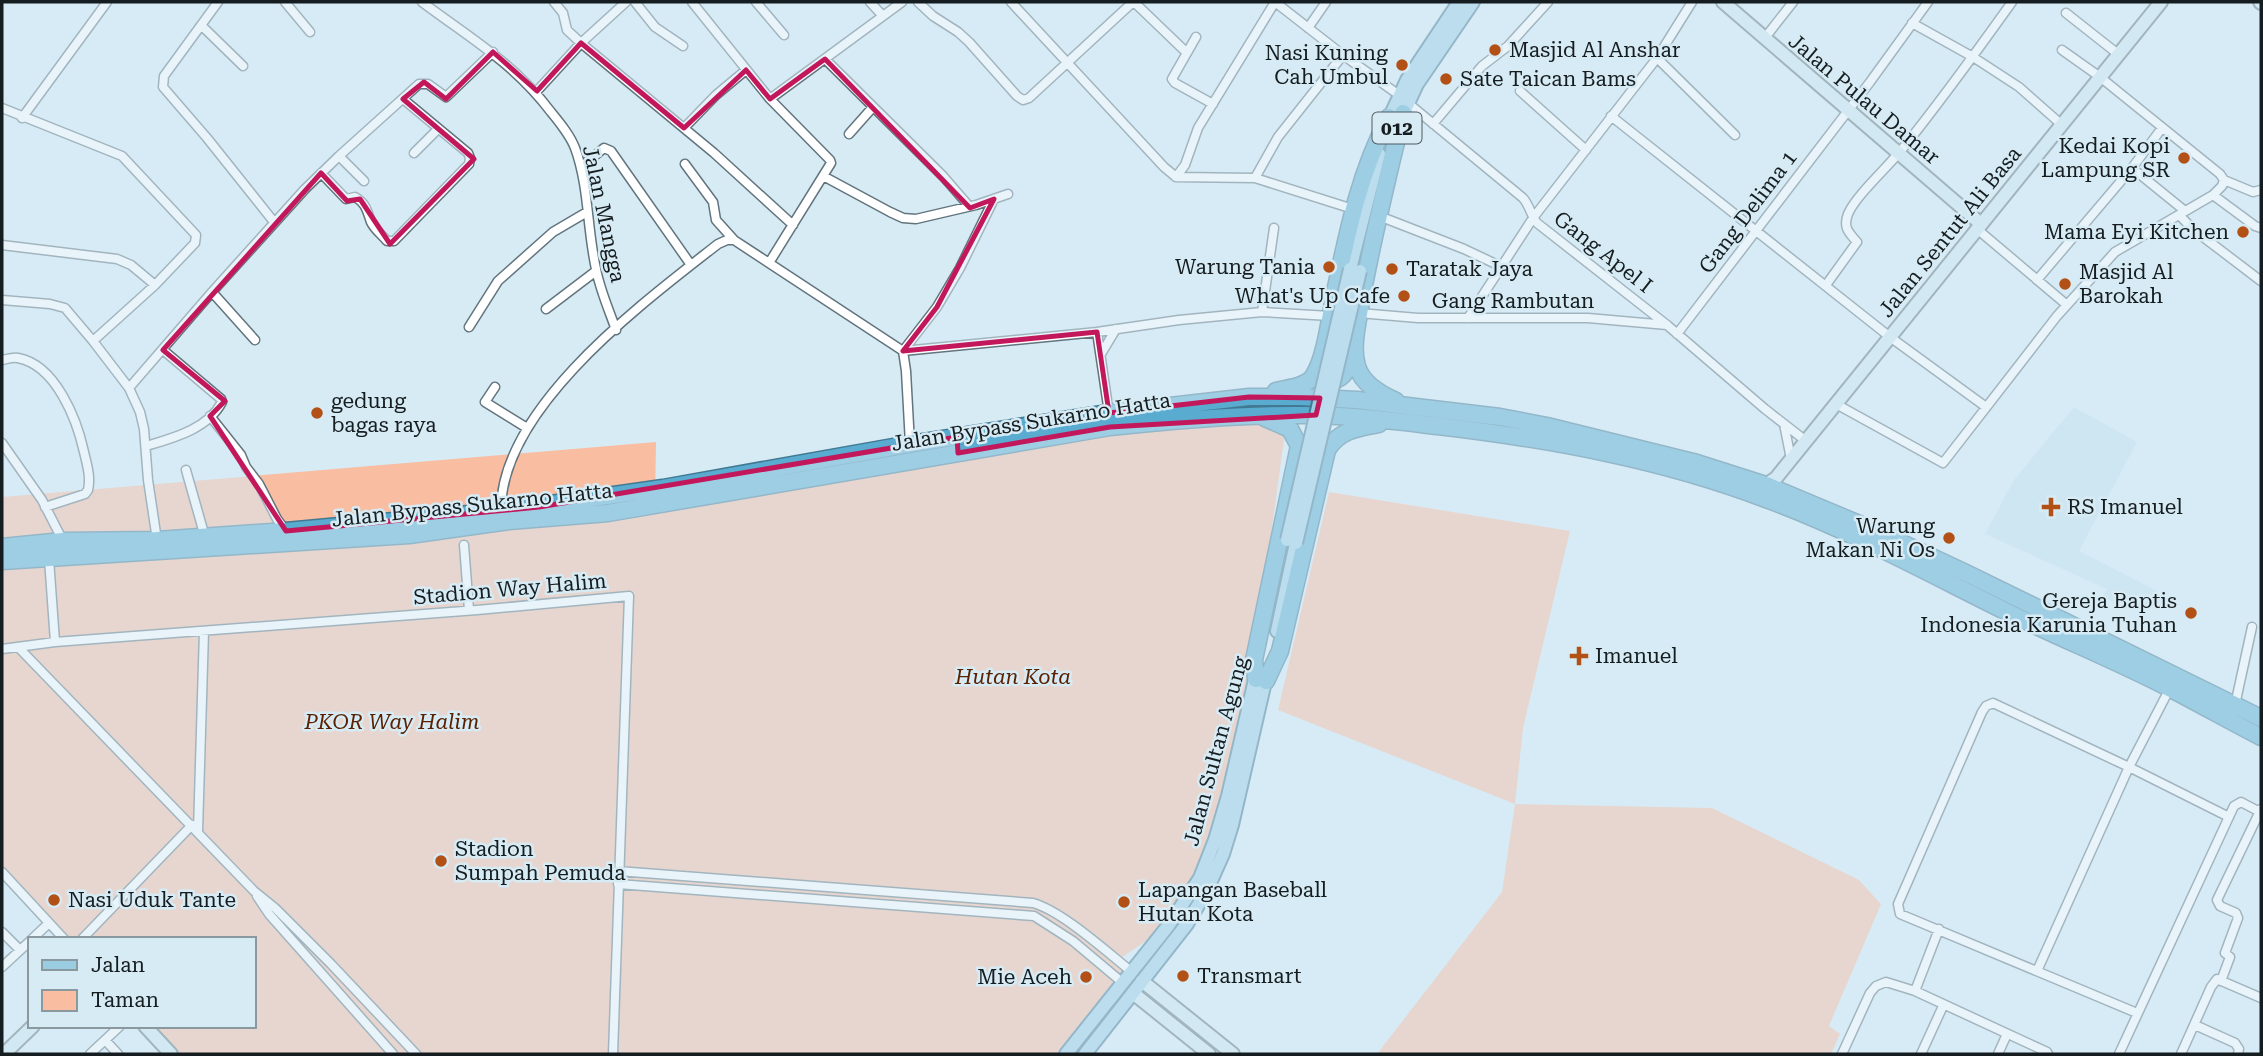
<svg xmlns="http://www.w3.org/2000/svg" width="2263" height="1056" font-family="'Roboto Serif',serif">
<rect width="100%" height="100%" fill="#d7ebf5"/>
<!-- built -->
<path fill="#c4e0ee" d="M 2074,407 L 2137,442 L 2079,551 L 2157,591 L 2147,612 L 2124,596 L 2118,605 L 2103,596 L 2107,589 L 1985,534 L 2014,480 Z"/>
<!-- green -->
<path fill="#f9bda1" d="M 1169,420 L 1245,421 L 1285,433 L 1251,678 L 1200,876 L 1168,926 L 1115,962 L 1130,972 L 1064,1054 L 171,1054 L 144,1026 L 254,1026 L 254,939 L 62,939 L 2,873 L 2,497 L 656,442 L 655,502 Z
M 1329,492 L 1570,531 L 1523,728 L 1515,804 L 1712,808 L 1859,880 L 1881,904 L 1829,1026 L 1840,1034 L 1831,1054 L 1377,1054 L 1502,892 L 1515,804 L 1278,710 Z"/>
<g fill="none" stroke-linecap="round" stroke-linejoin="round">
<!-- street casing -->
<g stroke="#62747d" stroke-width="11">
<path id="street" d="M 218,2 L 164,76 L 163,87 L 207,138 L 274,222
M 285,2 L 310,32
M 422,2 C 470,38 514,63 551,112 C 560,123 570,135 575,148 C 589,186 587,229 596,269 C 600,290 609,310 616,330
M 554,2 L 563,13 L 567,30 L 581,43 L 714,153 L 793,225
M 635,2 L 655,27 L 683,46
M 692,2 L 770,99 L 830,160 L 831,163 L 769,263
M 756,2 L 784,35
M 870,2 L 882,15
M 918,2 L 933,16 L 958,32 L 969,42 L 1017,96 L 1023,100 L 1029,98 L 1133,2
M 1011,2 L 1164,167 L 1176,177
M 1134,2 L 1186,52
M 1275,2 L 1343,55 L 1399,95
M 2066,13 L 2118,54
M 1912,23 L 1973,57 L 2019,87 L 2062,125
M 202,26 L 243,66
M 1308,28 L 1326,2
M 1196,37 L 1172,79 L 1175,83 L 1213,104
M 1764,39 L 1793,2
M 1657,58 L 1735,135
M 825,59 L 943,176 L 969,206
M 1520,91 L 1586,150
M 536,92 L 581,43 L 626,2
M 770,99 L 902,2
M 1408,103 L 1523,198 C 1530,206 1531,216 1537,223 L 1667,325 L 1765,409 L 1806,441
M 2,108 L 122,156 L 196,235 L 195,243 L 155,285 L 93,341
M 1611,116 L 1890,337 L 1986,407
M 22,118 L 107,2
M 1433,124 L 1482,66 L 1508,46 L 1548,2
M 684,128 L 716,95 L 746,70
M 849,134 L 873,107
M 414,153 L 438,129
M 339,156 L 364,181
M 685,164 L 713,202 L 716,220 L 734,240
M 581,167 L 604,148 L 611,151 L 691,265
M 2132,168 L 2185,211
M 321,173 L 346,199 L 355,197 C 366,203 367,211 371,222 C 374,229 382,235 387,241 L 394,241 L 469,164 L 470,158 L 468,153 L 403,99
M 825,177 L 890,212 L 903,218 L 916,219 L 976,205 L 1008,194
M 1176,177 L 1185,165 L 1198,128 L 1275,2
M 1176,177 L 1255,178 L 1353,209
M 1255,178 L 1278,137 L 1343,55
M 2224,180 L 2253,192 L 2261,190
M 2213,195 L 2255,226 L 2261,228
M 2179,215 L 2194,230 L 2261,281
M 1379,216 L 1464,249 L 1500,266
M 1977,229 L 2067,305
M 2,245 L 117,259 L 131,265 L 155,285
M 2037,280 L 2132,168 L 2162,128
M 1826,285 L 1857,242 C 1848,232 1843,227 1848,214 C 1856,195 1889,166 1903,148 C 1941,101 1977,51 2012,2
M 212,292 L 255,340
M 2,300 L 50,304 L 65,308 L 93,341 L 129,388 L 140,412 L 144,429 L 148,480 L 157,540
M 546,309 L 596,271
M 1262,312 L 1274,228
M 1359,313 L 1418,318 L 1588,318 L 1667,325
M 1468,318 L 1533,218 L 1657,58 L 1692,2
M 469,327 L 498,281 L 553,232 L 587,212
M 1097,332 L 1109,413
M 1677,334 L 1870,82 L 1928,2
M 1101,354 L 1116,329
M 2,360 C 7,359 13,357 18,358 C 56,365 77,420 84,452 C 87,465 91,477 88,490 L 85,494 L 45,507
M 495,387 L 485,402 L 527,428
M 129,388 L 212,292 L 305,189 L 339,156 L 419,84 L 428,84 L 446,97 L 493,52
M 1836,404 L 1943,463 L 2057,316 L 2115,252 L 2213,195 L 2222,186 L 2224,180 L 2220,174 L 2100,77 L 2062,50
M 210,416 L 241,455 L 246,467 L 259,484 L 277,519 L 286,531
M 1784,424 L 1791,459
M 2,443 L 42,500 L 63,541
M 910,444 L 906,371 L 903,351 L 937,307 L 960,268 L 994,199
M 146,446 C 173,438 208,429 222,402 L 221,399 L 163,350
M 186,470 L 205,537
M 501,511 C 500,408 644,302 718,244 L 727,240 L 734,240 L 903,351 L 1097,332 L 1179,320 L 1262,312 L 1330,316
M 464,545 L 469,610
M 49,559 L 55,642
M 19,648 L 254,891 L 275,908 L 331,964 L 416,1054
M 2,649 L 55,642 L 477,610 L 629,596 L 613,1054
M 2235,705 L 2252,627
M 198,831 L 204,631
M 618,871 L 1033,903 C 1062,911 1107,952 1132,972
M 2,872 L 64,939
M 618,884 L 1034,916 L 1073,941 L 1123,983
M 257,896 L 269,914 L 393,1054
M 2,932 L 20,950
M 32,939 L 49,923
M 82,939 L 192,825
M 2,967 L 30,941
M 2037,971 L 2129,767 L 2170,688
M 2221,981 L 2230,957 L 2225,953 L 2238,918 L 2236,913 L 2220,906 L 2217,900 L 2261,809
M 1915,991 L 1939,929
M 2137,1013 L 1900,914 L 1898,904 L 1982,712 L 1986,706 L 1993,703 L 2129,767 L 2229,817
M 2195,1025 L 2235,1043 L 2239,1049 L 2238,1054
M 105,1040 L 118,1054
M 90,1054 L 120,1026
M 1842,1054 L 1870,993 L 1876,986 L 1886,982 L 1915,991 L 2047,1052 L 2048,1054
M 1921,1054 L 1943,1006
M 1998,1054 L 2007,1034
M 2119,1054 L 2234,806 L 2241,802 L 2260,812
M 2181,1054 L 2211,987 L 2217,979 L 2261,998"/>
</g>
<!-- secondary casing -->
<g stroke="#62747d" stroke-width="16">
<path id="secondary" d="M 1723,2 L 1981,224
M 2260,2 L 2261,3
M 1766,485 L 1776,478 L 2161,2
M 1142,981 L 1233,1054
M 1133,993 L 1209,1054
M 145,1026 L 171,1054
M 4,1054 L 33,1026"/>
</g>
<!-- primary casing -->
<g stroke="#427992" stroke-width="16">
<path id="primary" d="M 1400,121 L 1417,84 L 1473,2
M 1387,123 L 1407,80 L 1459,2
M 1350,269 L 1379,154
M 1277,631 L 1296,543
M 1066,1054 L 1168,926 L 1200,878 L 1215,840 L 1228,796 L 1257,671
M 1085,1054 L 1187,924 L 1206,892 L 1223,854 L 1232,825 L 1267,673"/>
</g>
<!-- highway casing -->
<g stroke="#427992" stroke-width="19">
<path id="highway" d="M 1322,377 L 1332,381 C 1348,377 1349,364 1352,350
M 1276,391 C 1288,388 1307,387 1314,375 C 1325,358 1330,318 1334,297 C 1347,235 1359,173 1389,117
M 1396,401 C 1380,394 1362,384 1357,366 C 1351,347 1358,322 1361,302 C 1372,239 1388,176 1403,113
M 2,547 L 63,541 L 157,540 L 286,531 L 501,511 L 663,488 L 910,444 L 1109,413 L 1249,397 L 1300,397 L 1357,400 L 1500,417 L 1547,426 L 1697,463 L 1766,485 L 1883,534 L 1968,574 L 2261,718
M 2,561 L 409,535 L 509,521 L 608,513 L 1110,427 C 1174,420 1239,414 1305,415 C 1349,415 1394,421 1438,426 C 1549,439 1661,459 1766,499 C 1850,530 1928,573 2009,613 C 2062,639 2117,661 2169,688 C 2200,704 2230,721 2261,737
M 1256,679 L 1254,660 L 1299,446 L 1290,429 L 1265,418
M 1266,681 L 1280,651 L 1327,450 C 1339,430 1358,428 1379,424"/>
</g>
<!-- street -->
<use href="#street" stroke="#fff" stroke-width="8"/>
<!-- secondary -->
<use href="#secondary" stroke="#cde6f1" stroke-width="12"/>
<!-- primary -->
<use href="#primary" stroke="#9bcde2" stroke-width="12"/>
<!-- highway -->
<use href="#highway" stroke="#59abcf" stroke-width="16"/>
<!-- primary-bridge casing -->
<g stroke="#427992" stroke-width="16" stroke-linecap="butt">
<path id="primary-bridge" d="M 1287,540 L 1350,269
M 1296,543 L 1360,271"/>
</g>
<!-- primary-bridge -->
<use href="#primary-bridge" stroke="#9bcde2" stroke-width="12"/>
</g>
<!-- marked area -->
<path d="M0 0H2263V1056H0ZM 581,43 L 684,128 L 746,70 L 770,99 L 825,59 L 970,208 L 994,199 L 937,307 L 903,351 L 1097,332 L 1109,413 L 1249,397 L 1320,398 L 1316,415 L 1110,427 L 958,453 L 957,437 L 539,507 L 286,531 L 210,416 L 225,401 L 163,350 L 321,173 L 347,201 L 360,199 L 390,244 L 474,159 L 403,99 L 424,82 L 446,99 L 493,52 L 537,91 Z" fill="#d7ebf5" fill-opacity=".55" fill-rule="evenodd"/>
<path fill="none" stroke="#c2185b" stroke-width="5" stroke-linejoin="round" d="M 581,43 L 684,128 L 746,70 L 770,99 L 825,59 L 970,208 L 994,199 L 937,307 L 903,351 L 1097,332 L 1109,413 L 1249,397 L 1320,398 L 1316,415 L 1110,427 L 958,453 L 957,437 L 539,507 L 286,531 L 210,416 L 225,401 L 163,350 L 321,173 L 347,201 L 360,199 L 390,244 L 474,159 L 403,99 L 424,82 L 446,99 L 493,52 L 537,91 Z"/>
<!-- markers -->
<g fill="#b25015" stroke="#d7ebf5" stroke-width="2.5">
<circle cx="1495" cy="50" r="7"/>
<circle cx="1402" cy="65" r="7"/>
<circle cx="1446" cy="79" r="7"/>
<circle cx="2184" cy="158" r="7"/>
<circle cx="2243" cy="232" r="7"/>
<circle cx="1329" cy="267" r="7"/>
<circle cx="1392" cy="269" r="7"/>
<circle cx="2065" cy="284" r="7"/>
<circle cx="1404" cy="296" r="7"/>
<circle cx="317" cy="413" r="7"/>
<path d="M2047.5 496.5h7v7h7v7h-7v7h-7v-7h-7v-7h7z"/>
<circle cx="1949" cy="538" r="7"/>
<circle cx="2191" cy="613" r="7"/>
<path d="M1575.5 645.5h7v7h7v7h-7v7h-7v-7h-7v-7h7z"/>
<circle cx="441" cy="861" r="7"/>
<circle cx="54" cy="900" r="7"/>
<circle cx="1124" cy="902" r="7"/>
<circle cx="1183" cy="976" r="7"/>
<circle cx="1086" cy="977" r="7"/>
</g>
<g text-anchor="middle" stroke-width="5" stroke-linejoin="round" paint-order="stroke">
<!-- shield labels -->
<rect fill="#d7ebf5" stroke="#505b60" stroke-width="2" x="1372.5" y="112.5" width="49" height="31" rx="5"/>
<g font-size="19" font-weight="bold" fill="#161d20">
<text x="1397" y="135">012</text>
</g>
<!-- poi labels -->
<g font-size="21" fill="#161d20" stroke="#d7ebf5" text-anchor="start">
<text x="1509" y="57">Masjid Al Anshar</text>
<text x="1388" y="60" text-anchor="end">Nasi Kuning<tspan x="1388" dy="24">Cah Umbul</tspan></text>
<text x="1460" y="86">Sate Taican Bams</text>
<text x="2170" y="153" text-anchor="end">Kedai Kopi<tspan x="2170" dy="24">Lampung SR</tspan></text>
<text x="2229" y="239" text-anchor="end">Mama Eyi Kitchen</text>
<text x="1315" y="274" text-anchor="end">Warung Tania</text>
<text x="1406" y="276">Taratak Jaya</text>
<text x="2079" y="279">Masjid Al<tspan x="2079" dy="24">Barokah</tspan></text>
<text x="1390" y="303" text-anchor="end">What's Up Cafe</text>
<text x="331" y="408">gedung<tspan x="331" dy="24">bagas raya</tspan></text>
<text x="2067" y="514">RS Imanuel</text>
<text x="1935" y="533" text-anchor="end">Warung<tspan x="1935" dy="24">Makan Ni Os</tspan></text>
<text x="2177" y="608" text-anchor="end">Gereja Baptis<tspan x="2177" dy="24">Indonesia Karunia Tuhan</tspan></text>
<text x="1595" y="663">Imanuel</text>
<text x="455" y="856">Stadion<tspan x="455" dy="24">Sumpah Pemuda</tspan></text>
<text x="1138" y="897">Lapangan Baseball<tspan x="1138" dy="24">Hutan Kota</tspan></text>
<text x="68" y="907">Nasi Uduk Tante</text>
<text x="1197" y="983">Transmart</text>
<text x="1072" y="984" text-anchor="end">Mie Aceh</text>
</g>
<!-- street labels -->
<g font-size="21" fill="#161d20" stroke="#d7ebf5">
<text transform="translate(1864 99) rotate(40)" y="7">Jalan Pulau Damar</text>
<text transform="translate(1748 212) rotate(-53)" y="7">Gang Delima 1</text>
<text transform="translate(604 214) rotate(78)" y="7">Jalan Mangga</text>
<text transform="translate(1950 232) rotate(-51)" y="7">Jalan Sentut Ali Basa</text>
<text transform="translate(1603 252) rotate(38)" y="7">Gang Apel I</text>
<text x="1513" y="308">Gang Rambutan</text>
<text transform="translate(1031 422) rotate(-9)" y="7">Jalan Bypass Sukarno Hatta</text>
<text transform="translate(472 505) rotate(-6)" y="7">Jalan Bypass Sukarno Hatta</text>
<text transform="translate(510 589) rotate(-5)" y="7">Stadion Way Halim</text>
<text transform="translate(1216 751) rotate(-75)" y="7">Jalan Sultan Agung</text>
</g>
<!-- park labels -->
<g font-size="21" font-style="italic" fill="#5b2100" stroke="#d7ebf5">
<text x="1013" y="684">Hutan Kota</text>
<text x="392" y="729">PKOR Way Halim</text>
</g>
</g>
<!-- border -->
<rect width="2263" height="1056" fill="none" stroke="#161d20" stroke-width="7"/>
<!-- legend -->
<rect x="28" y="937" width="228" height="91" fill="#d7ebf5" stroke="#8a99a0" stroke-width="2"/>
<rect x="42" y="960" width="35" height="10" fill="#9bcde2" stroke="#8a99a0" stroke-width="2"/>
<text x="91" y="972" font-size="21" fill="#161d20">Jalan</text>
<rect x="42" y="990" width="35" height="21" fill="#f9bda1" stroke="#8a99a0" stroke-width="2"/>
<text x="91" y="1007" font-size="21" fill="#161d20">Taman</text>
</svg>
